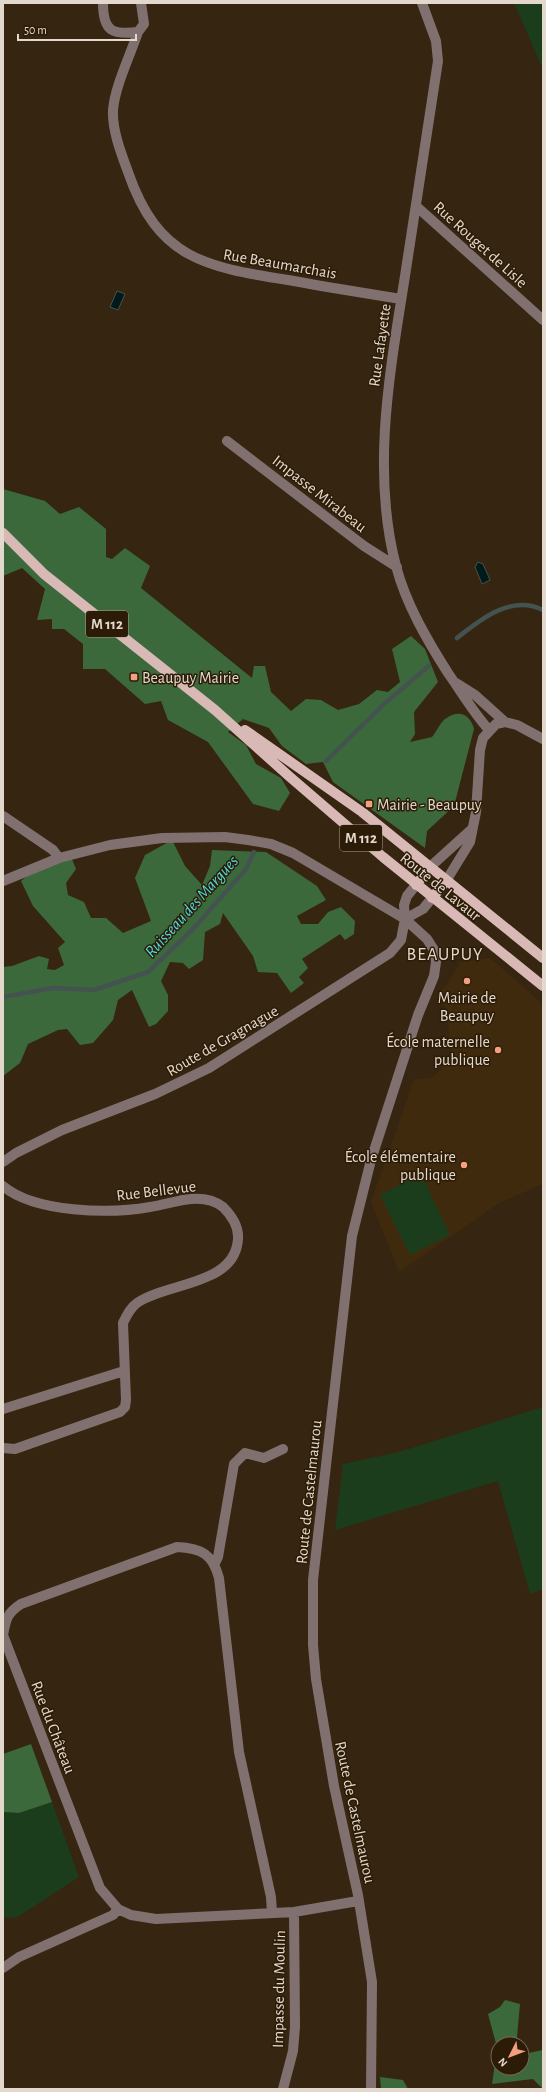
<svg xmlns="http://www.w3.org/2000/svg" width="546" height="2092" font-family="'Alegreya Sans',sans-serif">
<rect width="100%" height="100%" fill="#362510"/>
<!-- built -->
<path fill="#402a0e" d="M 490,958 L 543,1004 L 543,1184 L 501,1202 L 399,1272 L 371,1202 L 414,1079 L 431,1078 L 440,1071 L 452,1053 L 448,1024 L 451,1013 L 436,997 L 447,984 L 461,962 Z"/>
<!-- green -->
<path fill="#1c3d1c" d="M 514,3 L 543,3 L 543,69 Z
M 421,1174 L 450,1235 L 410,1255 L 380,1195 Z
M 543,1407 L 543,1589 L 530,1594 L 498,1481 L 335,1530 L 343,1464 L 399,1452 Z
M 52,1802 L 79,1877 L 16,1918 L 3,1917 L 3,1812 L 19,1813 Z"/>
<!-- forest -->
<path fill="#3c693b" d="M 3,489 L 45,501 L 60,514 L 79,507 L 106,529 L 106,557 L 112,559 L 125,548 L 150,566 L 141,588 L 252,678 L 254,666 L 265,666 L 271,692 L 291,711 L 306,699 L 321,700 L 338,710 L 359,704 L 377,690 L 388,692 L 400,682 L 392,649 L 411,636 L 425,649 L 438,682 L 414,712 L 415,734 L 410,742 L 432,737 C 436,732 440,723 445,719 C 459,709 470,714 474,729 L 454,806 L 427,831 L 425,848 L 333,782 L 323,762 L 306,764 L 282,746 L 269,728 L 243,719 L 228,732 L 246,745 L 256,764 L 281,778 L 290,793 L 279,811 L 253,804 L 208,742 L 168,720 L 161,701 L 145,704 L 105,669 L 83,669 L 83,644 L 64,629 L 52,629 L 52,619 L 37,620 L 45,589 L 22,568 L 3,576 Z
M 172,840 L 185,866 L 202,885 L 210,866 L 212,850 L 266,852 L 317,886 L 326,900 L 297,916 L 301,924 L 318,924 L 328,912 L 341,907 L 355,921 L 354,934 L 345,940 L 340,934 L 302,959 L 308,968 L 299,977 L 304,983 L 291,993 L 277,973 L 258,972 L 253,956 L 223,913 L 220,924 L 205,932 L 203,960 L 189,969 L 183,963 L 170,962 L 161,981 L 168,995 L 168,1011 L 156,1024 L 149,1027 L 132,990 L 118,1000 L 113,1020 L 93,1043 L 80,1045 L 67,1029 L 58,1030 L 28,1044 L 20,1063 L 3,1076 L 3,967 L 12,966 L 39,956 L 49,959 L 47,969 L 55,970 L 64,965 L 58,948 L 65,942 L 33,906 L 21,881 L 37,867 L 71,857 L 76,869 L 66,883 L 68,895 L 84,902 L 91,918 L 106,918 L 123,933 L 151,921 L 135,878 L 145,855 Z
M 31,1744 L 52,1802 L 19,1813 L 3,1812 L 3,1754 Z
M 505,2000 L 520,2004 L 517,2037 L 519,2044 L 498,2044 L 498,2051 L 488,2014 L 500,2007 Z
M 543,2050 L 543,2089 L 533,2079 L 492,2084 L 495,2063 L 498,2062 L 498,2068 L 522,2068 L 522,2051 L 524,2054 Z
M 380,2077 L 403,2080 L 408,2089 L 381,2089 Z"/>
<!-- water -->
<path fill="#001a1b" stroke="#445350" d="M 117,291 L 125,294 L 118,310 L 110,307 Z
M 478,562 L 483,564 L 490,580 L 482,584 L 475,567 Z"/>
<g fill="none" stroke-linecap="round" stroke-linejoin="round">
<!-- stream -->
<path stroke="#445350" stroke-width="4.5" d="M 457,638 C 481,619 512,594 543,610
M 326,761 L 384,704 L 429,666
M 3,997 L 53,988 L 94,990 L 148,972 L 193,929 L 246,869 L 254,852"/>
<!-- minor -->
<path stroke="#807170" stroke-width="10" d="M 103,3 C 103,31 112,35 138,32
M 141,3 L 144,24 L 138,32 C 130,56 115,86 113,110 C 112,130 121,153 128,172 C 158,259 205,267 288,280 C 326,287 364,293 401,299
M 422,3 L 436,41 L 438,61 C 427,132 416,204 405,276 C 390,371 371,471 396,566 C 406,604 427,640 448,673 C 462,693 473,712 489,730
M 416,206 L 543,320
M 227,441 L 364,546 L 397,567
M 456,683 L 475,695 L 505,722
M 3,816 L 53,850 L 59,858
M 430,867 L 472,829
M 3,881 L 59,858 L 110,845 L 162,838 L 225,837 L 248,840 L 271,844 L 293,853 L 405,919 L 427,939 L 434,950 L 436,962 L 434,976 L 418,1015 L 371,1160 L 352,1236 L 313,1580 L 313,1645 L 316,1679 L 334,1786 L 358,1895 L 372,1982 L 371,2089
M 446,881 L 470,842 L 476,812 L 480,750 L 483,738 L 496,724 L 505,722 L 517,725 L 543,739
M 405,919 L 423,909 L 432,898
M 3,1162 L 16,1153 L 62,1130 L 155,1094 L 209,1068 L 390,953 L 401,940 L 405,919 L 404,905 L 407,896 L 416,885
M 3,1186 C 35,1213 110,1214 150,1207 C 164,1205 178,1200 191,1199 C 203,1198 214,1200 223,1207 C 231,1215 239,1227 238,1239 C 235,1286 167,1282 137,1303 C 130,1308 127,1315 123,1323 L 126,1400 L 125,1407 L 120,1412 L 15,1449 L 3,1448
M 3,1409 L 124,1371
M 215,1563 L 218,1557 L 234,1464 L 245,1453 L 264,1458 L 283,1449
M 272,1913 L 271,1897 L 239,1752 L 219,1578 C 213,1555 202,1548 177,1547 L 21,1604 C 7,1613 6,1619 3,1635 L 100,1888 L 118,1909 L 131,1915 L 156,1919 L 294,1912 L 358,1901
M 3,1968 L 19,1957 L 113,1915 L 118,1909
M 283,2089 L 293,2051 L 295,2027 L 294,1912"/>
<!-- major -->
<path stroke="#d8b9b6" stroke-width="10" d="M 3,533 L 44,574 L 215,710 L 290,777 L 383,857 L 543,986
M 245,730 L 362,812 L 543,958
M 416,885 L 430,867
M 432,898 L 446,881"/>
</g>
<!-- markers -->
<g fill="#f39f82" stroke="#2c1c07" stroke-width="1.5">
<rect x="130" y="673" width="8" height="8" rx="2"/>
<rect x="365" y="800" width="8" height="8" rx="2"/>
<circle cx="467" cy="981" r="4"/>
<circle cx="498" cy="1050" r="4"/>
<circle cx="464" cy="1165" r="4"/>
</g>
<g text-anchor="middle" stroke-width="3" stroke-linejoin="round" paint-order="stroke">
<!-- shield labels -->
<g fill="#2c1c07" stroke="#aca091" stroke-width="1">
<rect x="86" y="611" width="42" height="26" rx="3"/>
<rect x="340" y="825" width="42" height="26" rx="3"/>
</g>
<g font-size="15" font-weight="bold" fill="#e3d8cc">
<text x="107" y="629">M 112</text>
<text x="361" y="843">M 112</text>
</g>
<!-- street labels -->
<g font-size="16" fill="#e3d8cc" stroke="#2c1c07">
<text transform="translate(481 244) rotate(42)" y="6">Rue Rouget de Lisle</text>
<text transform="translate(280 263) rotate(10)" y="6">Rue Beaumarchais</text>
<text transform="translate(379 345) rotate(-82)" y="6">Rue Lafayette</text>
<text transform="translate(320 493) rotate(38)" y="6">Impasse Mirabeau</text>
<text transform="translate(441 886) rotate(39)" y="6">Route de Lavaur</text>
<text transform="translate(222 1040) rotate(-30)" y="6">Route de Gragnague</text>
<text transform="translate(156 1190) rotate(-7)" y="6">Rue Bellevue</text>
<text transform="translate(308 1492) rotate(-84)" y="6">Route de Castelmaurou</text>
<text transform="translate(54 1727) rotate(69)" y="6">Rue du Château</text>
<text transform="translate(356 1812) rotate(78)" y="6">Route de Castelmaurou</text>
<text transform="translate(278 1989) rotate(-89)" y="6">Impasse du Moulin</text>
</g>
<!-- poi labels -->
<g font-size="16" fill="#e3d8cc" stroke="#2c1c07" text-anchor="start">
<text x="142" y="683">Beaupuy Mairie</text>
<text x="377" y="810">Mairie - Beaupuy</text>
<text x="467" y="1003" text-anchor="middle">Mairie de<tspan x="467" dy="18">Beaupuy</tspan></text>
<text x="490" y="1047" text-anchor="end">École maternelle<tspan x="490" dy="18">publique</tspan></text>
<text x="456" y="1162" text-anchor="end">École élémentaire<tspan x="456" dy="18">publique</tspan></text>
</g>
<!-- water labels -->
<g font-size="17" font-style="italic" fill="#50dbde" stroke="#2c1c07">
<text transform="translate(191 906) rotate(-48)" y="6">Ruisseau des Margues</text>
</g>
<!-- quarter labels -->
<g font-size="18" letter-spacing="1" fill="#e3d8cc" stroke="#2c1c07">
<text x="445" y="960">BEAUPUY</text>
</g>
</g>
<!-- border -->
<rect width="546" height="2092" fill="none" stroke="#e3d8cc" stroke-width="8"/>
<!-- north arrow -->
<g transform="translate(510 2056) rotate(228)"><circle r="19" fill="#2c1c07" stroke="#756756"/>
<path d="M0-3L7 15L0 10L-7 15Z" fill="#f39f82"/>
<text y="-6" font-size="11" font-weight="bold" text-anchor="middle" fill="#e3d8cc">N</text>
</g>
<!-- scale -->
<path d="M18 34v6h118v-6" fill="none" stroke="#e3d8cc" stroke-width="2"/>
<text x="24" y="34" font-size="12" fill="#e3d8cc" stroke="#2c1c07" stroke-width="3" paint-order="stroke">50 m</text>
</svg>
